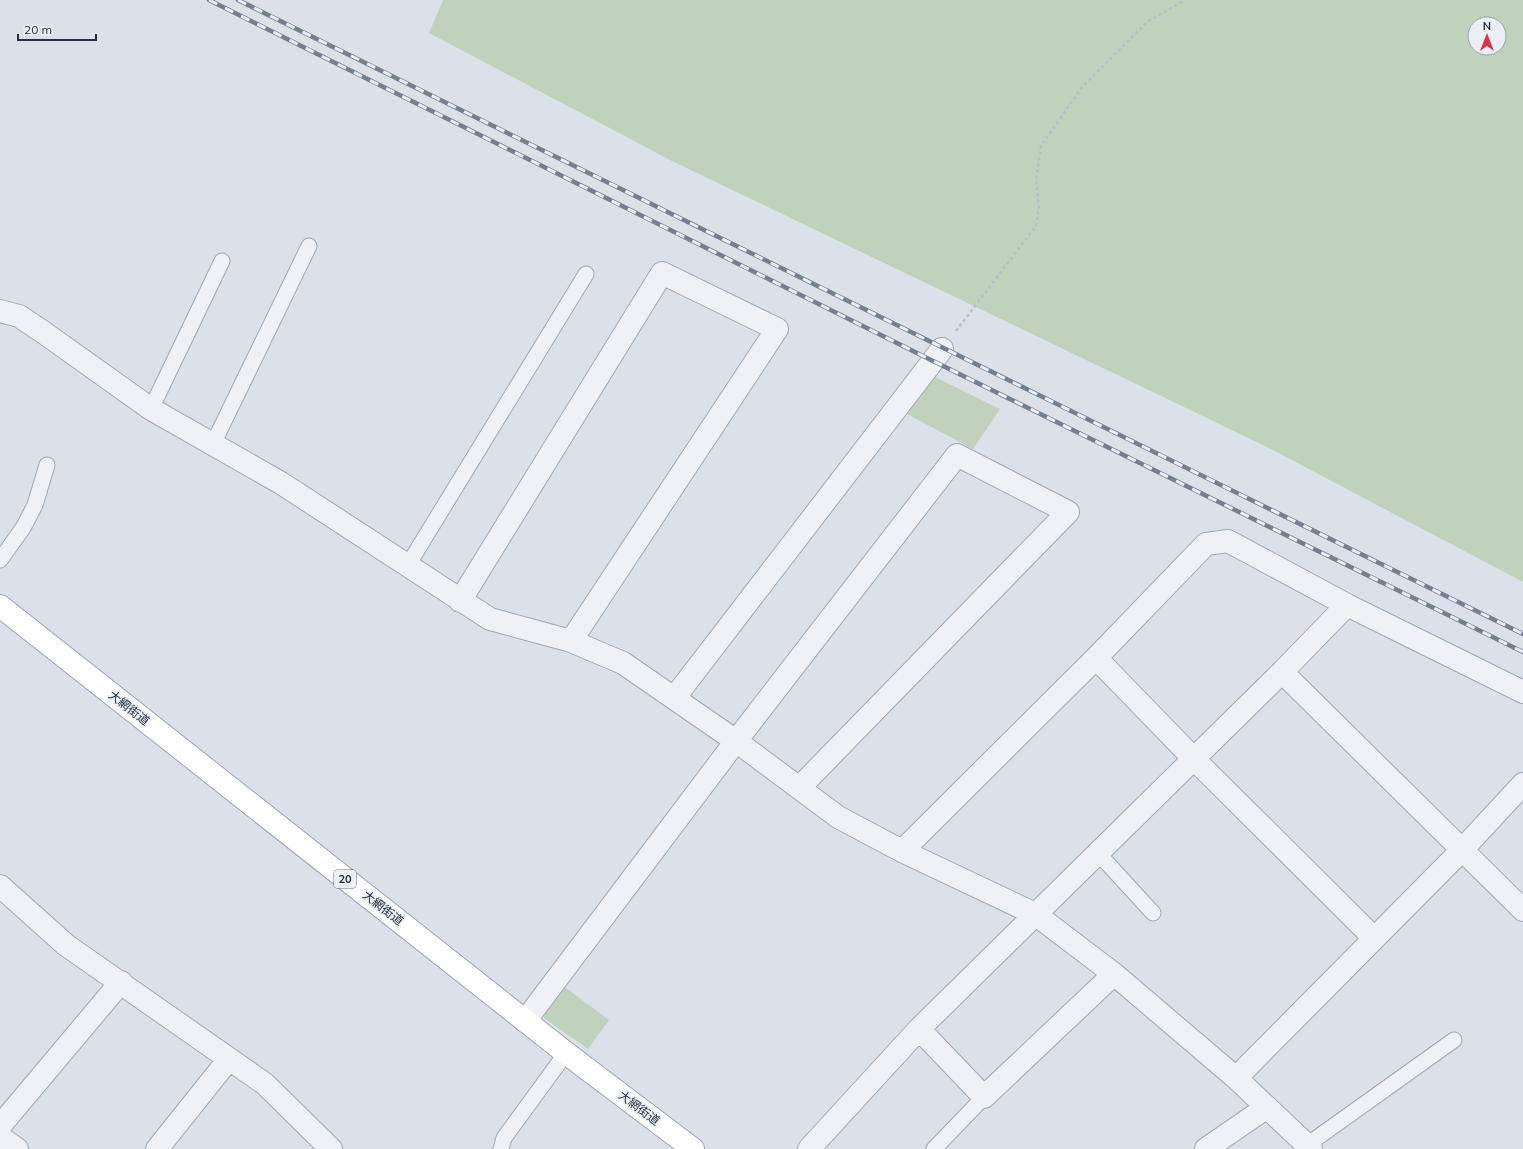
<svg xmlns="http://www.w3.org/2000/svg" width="1523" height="1149" font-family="Mulish,'Noto Sans JP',sans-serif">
<rect width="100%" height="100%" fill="#dce0e8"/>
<!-- green -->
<path fill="#c1d2bc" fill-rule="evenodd" d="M 443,0 L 1523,0 L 1523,582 L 1267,447 L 672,161 L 429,33 ZM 1475,24 L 1499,24 L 1499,48 L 1475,48 Z
M 933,376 L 1000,409 L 973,449 L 907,414 Z
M 562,985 L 609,1020 L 588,1049 L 544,1018 L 545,1008 Z"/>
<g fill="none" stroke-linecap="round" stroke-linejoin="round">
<!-- service casing -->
<g stroke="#a1a7b2" stroke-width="17">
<path id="service" d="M 151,409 L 222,261
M 213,444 L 309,246
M 0,560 L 23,528 L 35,505 L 47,465
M 408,565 L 586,274
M 1098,853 L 1153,913
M 1307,1145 L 1454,1040
M 501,1149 L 504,1138 L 566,1053
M 934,1149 L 984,1097"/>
</g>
<!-- minor casing -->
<g stroke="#a1a7b2" stroke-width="24">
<path id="minor" d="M 0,311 L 19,316 L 43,332 L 151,409 L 281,483 L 490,619 L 571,641 L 623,663 L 736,741 L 838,817 L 902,851 L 1035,914 L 1114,974 L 1236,1078 L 1311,1149
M 460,601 L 662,273 L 777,329 L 571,641
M 1096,658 L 1194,759 L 1374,938
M 1282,672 L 1523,910
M 675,697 L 942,349
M 902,851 L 1096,658 L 1206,544 L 1228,541 L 1347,605 L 1523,692
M 0,886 L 66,945 L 265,1084 L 331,1149
M 525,1021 L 736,741 L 957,455 L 1068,512 L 799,788
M 919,1029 L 984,1097 L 1114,974
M 1236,1078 L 1461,851 L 1523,784
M 0,1126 L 121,982
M 0,1137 L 17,1149
M 157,1149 L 229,1059
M 809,1149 L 919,1029 L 1282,672 L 1347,605
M 1206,1149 L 1267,1107"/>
</g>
<!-- primary casing -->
<g stroke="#9aa4b4" stroke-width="24">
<path id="primary" d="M 0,606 L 566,1053 L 693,1149"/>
</g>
<!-- path -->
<path stroke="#babec6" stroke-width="2.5" stroke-dasharray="3 3" stroke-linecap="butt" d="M 956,331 L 1036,226 L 1039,207 L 1036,181 L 1041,146 L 1082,87 L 1147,22 L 1185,0"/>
<!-- service -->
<use href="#service" stroke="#eff1f6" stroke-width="15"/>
<!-- minor -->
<use href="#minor" stroke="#eff1f6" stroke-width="22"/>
<!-- primary -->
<use href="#primary" stroke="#fff" stroke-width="22"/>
<!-- rail casing -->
<g stroke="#747f93" stroke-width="4.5">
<path id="rail" d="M 209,0 L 933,361 L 1523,652
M 238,0 L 1523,634"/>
</g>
<!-- rail -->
<use href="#rail" stroke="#ebeff5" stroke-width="3" stroke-dasharray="9" stroke-linecap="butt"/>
</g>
<g text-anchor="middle" stroke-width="3.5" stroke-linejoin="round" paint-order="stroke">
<!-- shield labels -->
<rect fill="#ebeff5" stroke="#606876" stroke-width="1" x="334" y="870" width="22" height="18" rx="3"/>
<g font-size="11" font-weight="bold" fill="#242e3f">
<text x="345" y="883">20</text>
</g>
<!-- street labels -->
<g font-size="12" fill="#242e3f" stroke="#ebeff5">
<text transform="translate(129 708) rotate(38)" y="4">大網街道</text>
<text transform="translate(383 908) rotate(38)" y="4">大網街道</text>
<text transform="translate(639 1108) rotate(37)" y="4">大網街道</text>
</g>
</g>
<!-- north arrow -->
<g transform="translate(1487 36)"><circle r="19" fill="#ebeff5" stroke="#9ba2ac"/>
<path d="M0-3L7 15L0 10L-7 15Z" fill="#db324a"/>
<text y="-6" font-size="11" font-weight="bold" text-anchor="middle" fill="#242e3f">N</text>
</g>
<!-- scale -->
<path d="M18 34v6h78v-6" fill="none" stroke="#242e3f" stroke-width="2"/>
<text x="24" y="34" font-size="12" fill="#242e3f" stroke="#ebeff5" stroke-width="3" paint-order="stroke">20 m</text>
</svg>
